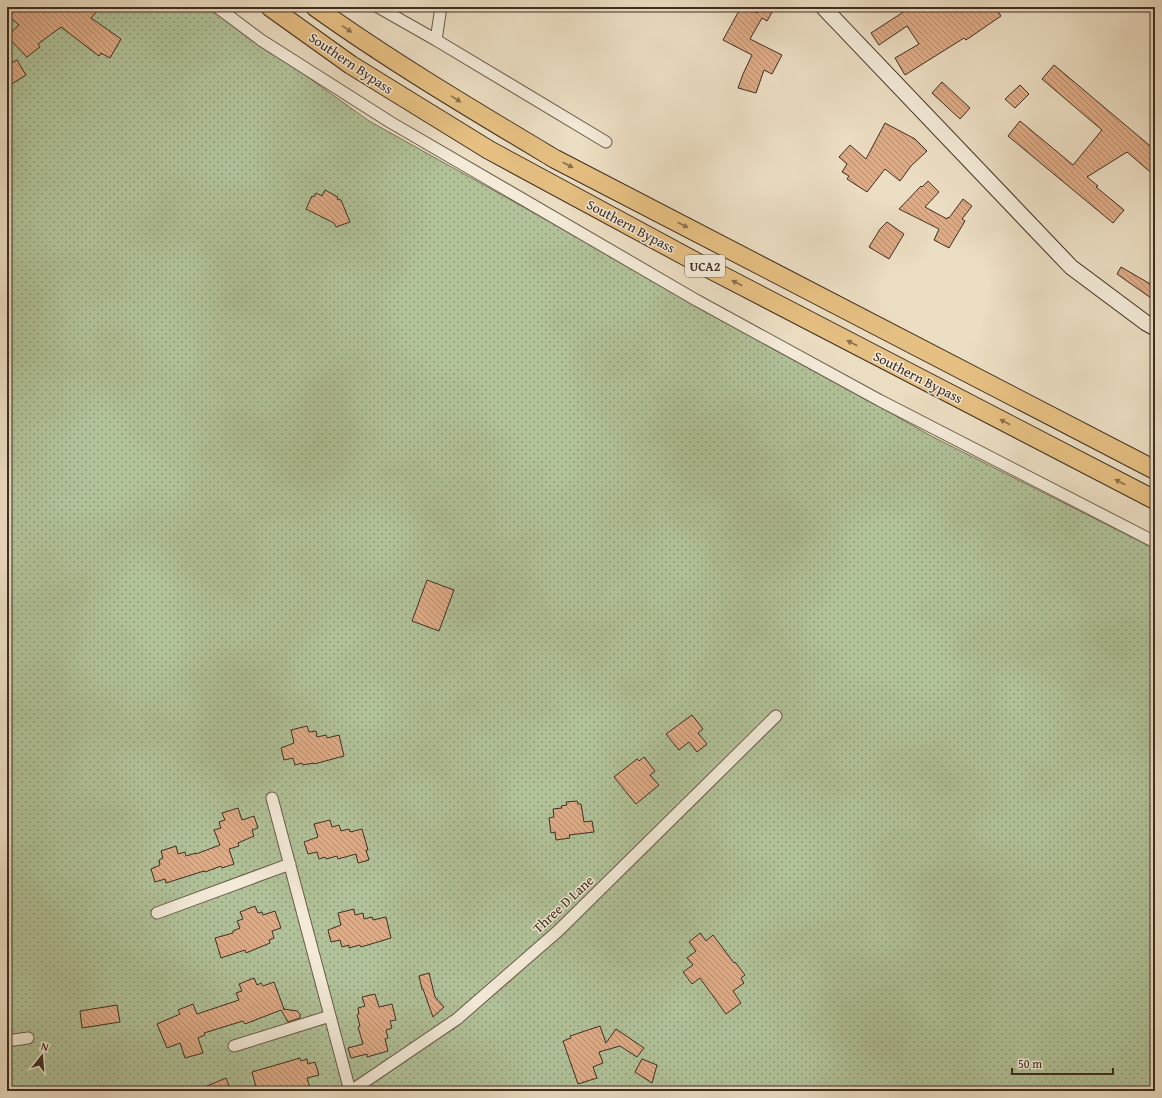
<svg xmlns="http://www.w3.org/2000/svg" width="1162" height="1098" font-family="'Gentium Book Plus',serif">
<defs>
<pattern id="garden-dots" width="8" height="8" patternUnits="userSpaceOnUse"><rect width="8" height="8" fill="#b1c299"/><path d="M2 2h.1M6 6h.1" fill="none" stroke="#919e7c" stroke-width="1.8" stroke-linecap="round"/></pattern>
<pattern id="building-back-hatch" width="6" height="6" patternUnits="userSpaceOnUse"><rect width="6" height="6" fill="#e0ac86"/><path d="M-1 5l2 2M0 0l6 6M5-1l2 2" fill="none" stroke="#b78c6d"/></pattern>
</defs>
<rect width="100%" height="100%" fill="#ecdec3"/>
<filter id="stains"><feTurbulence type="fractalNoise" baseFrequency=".005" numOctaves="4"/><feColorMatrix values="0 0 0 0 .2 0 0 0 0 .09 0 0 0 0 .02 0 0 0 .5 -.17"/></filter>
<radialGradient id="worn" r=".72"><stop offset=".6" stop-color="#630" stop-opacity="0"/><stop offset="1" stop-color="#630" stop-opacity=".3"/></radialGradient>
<!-- garden -->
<path fill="url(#garden-dots)" stroke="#78785e" d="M 7,7 L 210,7 L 369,121 L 735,325 L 931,436 L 1155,549 L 1155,1091 L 7,1091 Z"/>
<!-- building -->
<path fill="url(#building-back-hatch)" stroke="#3e2e22" d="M 18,7 L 101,7 L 91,18 L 121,39 L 110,58 L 101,53 L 99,56 L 61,27 L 38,44 L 40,47 L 27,57 L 7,36 L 19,25 L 9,16 Z
M 741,7 L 746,7 L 757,13 L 760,7 L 775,7 L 767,21 L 762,18 L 750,39 L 782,55 L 772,74 L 764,70 L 756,93 L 738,88 L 743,74 L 752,55 L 723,40 Z
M 911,7 L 995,7 L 1001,16 L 966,40 L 964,38 L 905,75 L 895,58 L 919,44 L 907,26 L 879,45 L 871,33 Z
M 17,60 L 26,75 L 10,85 L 7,79 L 7,65 Z
M 1054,65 L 1155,150 L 1155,176 L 1127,152 L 1087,177 L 1098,186 L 1096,187 L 1124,210 L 1113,223 L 1008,136 L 1020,121 L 1073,165 L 1102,130 L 1042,79 Z
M 942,82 L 970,108 L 960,119 L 932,93 Z
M 1020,85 L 1029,94 L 1015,108 L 1005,99 Z
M 885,123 L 915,139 L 927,151 L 911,166 L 900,181 L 885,169 L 867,192 L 847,179 L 849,176 L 842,172 L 847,164 L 839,157 L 850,145 L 866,159 Z
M 928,181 L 939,192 L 925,207 L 947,219 L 948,217 L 949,218 L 963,199 L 972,206 L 962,219 L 965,221 L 949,248 L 934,240 L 939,229 L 899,209 L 921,186 L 922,187 Z
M 325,190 L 338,197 L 337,199 L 341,200 L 350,222 L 336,227 L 334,223 L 306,209 L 312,196 L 314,197 L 316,193 L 322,196 Z
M 887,222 L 904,234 L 889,259 L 869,247 L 880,229 Z
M 1121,267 L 1152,285 L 1151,298 L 1117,274 Z
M 427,580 L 454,590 L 439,631 L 412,621 Z
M 692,715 L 703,729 L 698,733 L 707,744 L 697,752 L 689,742 L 679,750 L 666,734 Z
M 307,726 L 309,732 L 316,731 L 317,737 L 326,735 L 327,738 L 339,735 L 344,756 L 314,764 L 314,763 L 303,765 L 302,763 L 295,765 L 293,758 L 284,760 L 281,748 L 294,743 L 291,730 Z
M 644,757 L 655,771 L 650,775 L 659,785 L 636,804 L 614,777 L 637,759 L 639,761 Z
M 577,801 L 578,804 L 581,804 L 584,822 L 592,821 L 594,832 L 569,835 L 570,838 L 556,840 L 555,832 L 551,833 L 549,818 L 554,817 L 553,809 L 562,808 L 561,806 L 567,805 L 566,802 Z
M 238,808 L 242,820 L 254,816 L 258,828 L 252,830 L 254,836 L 238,843 L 239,846 L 229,849 L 234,864 L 222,868 L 221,866 L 205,872 L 204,871 L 166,883 L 165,879 L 155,882 L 151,869 L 160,865 L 159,860 L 163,858 L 161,851 L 176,846 L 178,854 L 185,852 L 186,856 L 196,853 L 196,854 L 220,845 L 214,830 L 221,828 L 219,822 L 225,820 L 222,813 Z
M 330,820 L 332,827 L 339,825 L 341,831 L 349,829 L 350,832 L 362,829 L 368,850 L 366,850 L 369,860 L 358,863 L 356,854 L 338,859 L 337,856 L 326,859 L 325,857 L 319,859 L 317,852 L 308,854 L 304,842 L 318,837 L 314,824 Z
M 255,906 L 258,913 L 262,912 L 263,915 L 275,911 L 281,928 L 272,931 L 274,938 L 269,940 L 270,943 L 246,953 L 245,950 L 221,958 L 215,938 L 233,933 L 233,931 L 240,928 L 237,921 L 243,919 L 240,912 Z
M 354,909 L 355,915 L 363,913 L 364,919 L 372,917 L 373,920 L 386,917 L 391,938 L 361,947 L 360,945 L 349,948 L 349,945 L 342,947 L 340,940 L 331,942 L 328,930 L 341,925 L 338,913 Z
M 700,933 L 706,941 L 713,935 L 734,963 L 735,962 L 745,975 L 741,978 L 744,983 L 733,991 L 741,1003 L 726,1014 L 700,978 L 692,984 L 683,972 L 693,965 L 687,958 L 696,951 L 689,942 Z
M 429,973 L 435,997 L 444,1007 L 433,1017 L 423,989 L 422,989 L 419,976 Z
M 254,978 L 257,985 L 261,983 L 263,986 L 274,982 L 284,1009 L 283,1009 L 297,1011 L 300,1014 L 300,1018 L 288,1022 L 281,1010 L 245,1024 L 243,1021 L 204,1033 L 205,1035 L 198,1038 L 203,1053 L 185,1058 L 180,1043 L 167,1048 L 157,1024 L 180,1014 L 178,1010 L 193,1004 L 197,1014 L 239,1000 L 236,993 L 242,991 L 239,984 Z
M 375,994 L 379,1007 L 392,1004 L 396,1020 L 390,1021 L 392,1028 L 386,1030 L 388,1038 L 385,1039 L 388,1051 L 367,1057 L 367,1054 L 351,1058 L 348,1048 L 363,1044 L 358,1027 L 360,1026 L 357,1015 L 359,1014 L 358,1008 L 365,1006 L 362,997 Z
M 117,1005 L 120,1022 L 82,1028 L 80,1011 Z
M 600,1026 L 606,1043 L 616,1029 L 644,1048 L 637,1057 L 620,1046 L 599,1052 L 603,1063 L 593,1067 L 597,1078 L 578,1084 L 563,1041 L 571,1038 L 570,1036 Z
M 300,1058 L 301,1061 L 307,1059 L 308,1064 L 315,1062 L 319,1075 L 307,1078 L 311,1091 L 284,1091 L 283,1088 L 270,1091 L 257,1091 L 252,1072 Z
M 642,1059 L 657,1065 L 652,1083 L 635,1072 Z
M 226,1078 L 231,1091 L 195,1091 Z"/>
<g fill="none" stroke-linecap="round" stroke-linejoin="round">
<!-- minor casing -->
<g stroke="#6a5a4a" stroke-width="13">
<path id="minor" d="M 217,7 L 261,40 L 390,122 L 696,300 L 879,400 L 1155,542
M 378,7 L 436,40 L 606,142
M 436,40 L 441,7
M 272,798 L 350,1091
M 157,913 L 290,864
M 7,1041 L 28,1038
M 234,1046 L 330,1016
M 351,1091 L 457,1019 L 558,931 L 776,716"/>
</g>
<!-- secondary casing -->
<g stroke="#3e2e22" stroke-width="17">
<path id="secondary" d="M 823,7 L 1071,267 L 1146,323 L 1155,328"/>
</g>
<!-- trunk casing -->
<g stroke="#3e2e22" stroke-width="20">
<path id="trunk" d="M 270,7 L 351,65 L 489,150 L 700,264 L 1155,500
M 315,7 C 392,62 473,110 555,159 L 1155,470"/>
</g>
<!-- minor -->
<use href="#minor" stroke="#f3ead8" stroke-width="11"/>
<!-- secondary -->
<use href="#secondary" stroke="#f3ead8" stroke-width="15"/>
<!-- trunk -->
<use href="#trunk" stroke="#e6bf82" stroke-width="18"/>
</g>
<!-- one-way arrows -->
<defs><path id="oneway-solid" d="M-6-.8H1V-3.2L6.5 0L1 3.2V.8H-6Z"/></defs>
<g fill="#8a6f4d">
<use href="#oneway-solid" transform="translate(347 29) rotate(35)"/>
<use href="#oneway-solid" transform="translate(456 99) rotate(32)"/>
<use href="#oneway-solid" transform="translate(568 165) rotate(28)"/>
<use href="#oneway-solid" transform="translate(683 225) rotate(28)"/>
<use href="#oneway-solid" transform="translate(737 283) rotate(-153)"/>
<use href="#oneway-solid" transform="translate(852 343) rotate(-153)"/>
<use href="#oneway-solid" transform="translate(1005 422) rotate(-153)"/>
<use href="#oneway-solid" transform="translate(1120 482) rotate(-153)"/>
</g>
<g text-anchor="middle" stroke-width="3" stroke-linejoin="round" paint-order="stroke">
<!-- shield labels -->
<rect fill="#f3ead8" stroke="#746659" stroke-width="1" x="685" y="255" width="40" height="22" rx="3"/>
<g font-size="13" font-weight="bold" fill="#3e2e22">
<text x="705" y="271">UCA2</text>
</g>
<!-- street labels -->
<g font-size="14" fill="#3e2e22" stroke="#f3ead8">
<text transform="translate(351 63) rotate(34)" y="5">Southern Bypass</text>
<text transform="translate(631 226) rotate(28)" y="5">Southern Bypass</text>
<text transform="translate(918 377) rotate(27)" y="5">Southern Bypass</text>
<text transform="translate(563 904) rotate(-43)" y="5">Three D Lane</text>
</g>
</g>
<!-- margin -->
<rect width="1162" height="1098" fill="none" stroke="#ecdec3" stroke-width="24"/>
<rect x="8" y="8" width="1146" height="1082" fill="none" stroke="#3e2e22" stroke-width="2"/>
<rect x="12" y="12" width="1138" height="1074" fill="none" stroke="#3e2e22"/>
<!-- north arrow -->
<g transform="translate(42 1056) rotate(17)" stroke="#f3ead8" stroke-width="3" paint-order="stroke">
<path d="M0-3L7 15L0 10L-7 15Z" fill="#3e2e22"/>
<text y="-6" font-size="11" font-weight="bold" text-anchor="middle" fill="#3e2e22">N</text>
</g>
<!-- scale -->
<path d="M1012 1068v6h101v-6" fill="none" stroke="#3e2e22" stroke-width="2"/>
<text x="1018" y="1068" font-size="12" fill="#3e2e22" stroke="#f3ead8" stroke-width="3" paint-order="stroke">50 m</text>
<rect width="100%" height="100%" filter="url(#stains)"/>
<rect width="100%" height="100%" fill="url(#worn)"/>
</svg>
